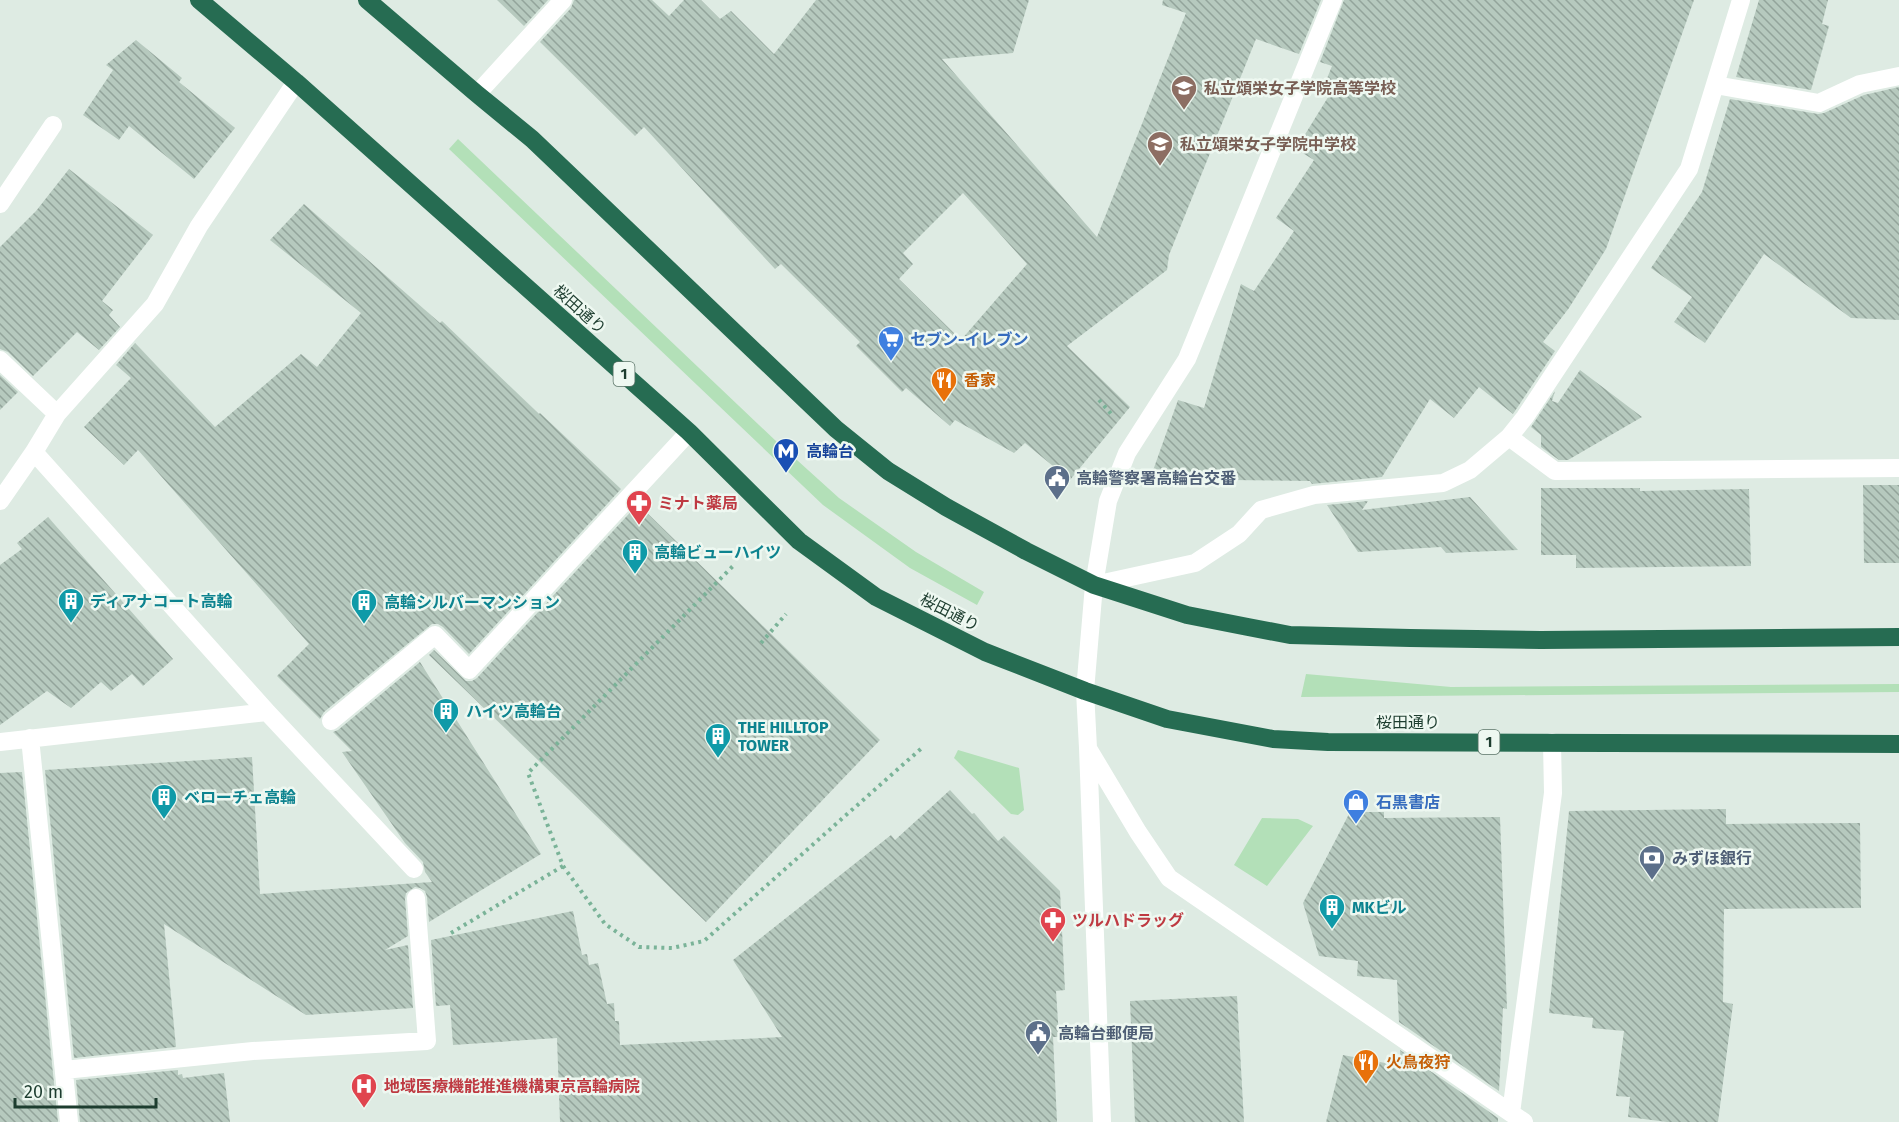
<svg xmlns="http://www.w3.org/2000/svg" width="1899" height="1122" font-family="'Fira Sans','Noto Sans JP',sans-serif">
<defs>
<pattern id="building-back-hatch" width="6" height="6" patternUnits="userSpaceOnUse" patternTransform="scale(1.5)"><rect width="6" height="6" fill="#b6c9be"/><path d="M-1 5l2 2M0 0l6 6M5-1l2 2" fill="none" stroke="#93a49b"/></pattern>
</defs>
<rect width="100%" height="100%" fill="#deebe3"/>
<!-- green -->
<path fill="#b3e0b8" d="M 458,139 L 777,442 L 839,498 L 916,552 L 984,592 L 977,605 L 910,568 L 823,505 L 449,149 Z
M 1306,674 L 1451,687 L 1899,684 L 1899,692 L 1301,697 Z
M 958,750 L 1019,768 L 1024,810 L 1018,815 L 1011,814 L 954,758 Z
M 1262,818 L 1298,819 L 1313,826 L 1267,886 L 1234,865 Z"/>
<!-- building -->
<path fill="url(#building-back-hatch)" fill-rule="evenodd" d="M 497,0 L 548,0 L 524,26 Z
M 574,0 L 652,0 L 669,16 L 684,0 L 701,0 L 720,19 L 731,11 L 774,54 L 816,0 L 1029,0 L 1013,53 L 942,59 L 1097,237 L 1186,13 L 1162,5 L 1163,0 L 1321,0 L 1299,54 L 1256,39 L 1169,255 L 1167,270 L 1067,346 L 1130,407 L 1070,480 L 1025,443 L 1014,453 L 955,420 L 950,426 L 906,388 L 902,392 L 856,346 L 860,342 L 781,264 L 775,269 L 644,127 L 635,136 L 540,42 L 571,8 ZM 963,193 L 1027,264 L 961,340 L 899,279 L 913,264 L 903,253 Z
M 1344,0 L 1694,0 L 1606,249 L 1569,308 L 1543,342 L 1555,351 L 1513,414 L 1479,387 L 1454,418 L 1430,399 L 1382,477 L 1312,484 L 1310,481 L 1150,479 L 1178,400 L 1204,408 L 1241,284 L 1254,291 L 1294,231 L 1276,218 L 1314,160 L 1296,149 L 1330,94 L 1322,91 L 1332,66 L 1320,62 Z
M 1759,0 L 1828,0 L 1822,24 L 1829,26 L 1811,90 L 1736,77 Z
M 136,40 L 182,78 L 179,82 L 235,128 L 194,179 L 129,126 L 119,140 L 83,115 L 113,70 L 106,65 Z
M 1899,87 L 1899,320 L 1851,318 L 1764,254 L 1705,343 L 1674,322 L 1692,297 L 1651,268 L 1702,192 L 1730,99 L 1818,114 L 1824,113 L 1864,95 Z
M 69,169 L 153,235 L 102,301 L 113,310 L 109,315 L 120,327 L 99,350 L 77,332 L 33,376 L 8,352 L 0,349 L 0,247 L 36,211 Z
M 304,204 L 440,323 L 442,321 L 539,414 L 540,413 L 621,489 L 469,654 L 443,627 L 438,624 L 432,624 L 324,712 L 320,719 L 277,676 L 309,644 L 138,450 L 124,465 L 84,427 L 131,378 L 116,365 L 135,343 L 215,427 L 301,354 L 317,367 L 361,313 L 270,240 Z
M 1580,370 L 1642,417 L 1568,460 L 1559,460 L 1541,447 L 1541,435 L 1531,427 L 1555,391 L 1552,401 L 1558,403 Z
M 0,375 L 18,392 L 0,410 Z
M 1863,485 L 1899,485 L 1899,563 L 1864,563 Z
M 1541,488 L 1640,488 L 1640,491 L 1749,489 L 1751,566 L 1576,568 L 1576,555 L 1541,555 Z
M 1470,497 L 1518,550 L 1446,553 L 1441,547 L 1358,552 L 1327,505 L 1368,501 L 1362,510 Z
M 638,504 L 880,740 L 706,922 L 429,655 L 434,650 L 466,681 L 472,681 L 477,678 Z
M 48,517 L 173,659 L 143,686 L 132,674 L 111,691 L 101,682 L 71,708 L 47,691 L 0,725 L 0,565 L 22,549 L 17,543 Z
M 420,662 L 541,854 L 429,922 L 427,897 L 425,891 L 420,888 L 415,887 L 406,893 L 405,899 L 408,936 L 385,950 L 408,945 L 413,1008 L 306,1015 L 164,924 L 176,1047 L 74,1058 L 45,770 L 252,757 L 260,894 L 432,882 L 425,872 L 423,862 L 405,843 L 342,752 L 352,751 L 333,732 L 338,730 Z
M 22,772 L 58,1122 L 0,1122 L 0,773 Z
M 950,790 L 972,814 L 974,813 L 998,841 L 1004,836 L 1060,891 L 1065,990 L 1056,991 L 1059,1037 L 1053,1037 L 1057,1122 L 560,1122 L 557,1038 L 453,1045 L 450,1005 L 436,1006 L 431,940 L 573,911 L 582,955 L 587,954 L 589,965 L 598,963 L 607,1004 L 614,1003 L 615,1021 L 619,1021 L 620,1045 L 782,1037 L 733,960 L 891,835 L 895,840 Z
M 1726,809 L 1726,824 L 1860,823 L 1861,908 L 1724,909 L 1723,1002 L 1733,1004 L 1718,1122 L 1667,1122 L 1628,1117 L 1630,1097 L 1616,1096 L 1624,1031 L 1592,1028 L 1593,1018 L 1549,1013 L 1569,811 Z
M 1350,812 L 1384,812 L 1384,818 L 1500,817 L 1507,1009 L 1503,1008 L 1499,1091 L 1399,1022 L 1397,980 L 1357,976 L 1358,961 L 1319,956 L 1303,903 Z
M 1237,996 L 1244,1122 L 1135,1122 L 1130,1001 Z
M 1400,1050 L 1498,1118 L 1498,1122 L 1326,1122 L 1343,1055 L 1401,1066 Z
M 178,1070 L 178,1075 L 182,1074 L 183,1078 L 224,1073 L 230,1122 L 80,1122 L 76,1080 Z"/>
<g fill="none" stroke-linecap="round" stroke-linejoin="round">
<!-- path -->
<path stroke="#7ab398" stroke-width="4" stroke-dasharray="3 4.5" stroke-linecap="butt" d="M 1099,400 L 1113,416
M 761,643 L 786,614
M 563,866 L 605,924 L 639,947 L 672,948 L 704,941 L 924,746
M 451,933 L 563,866 L 528,773 L 734,565"/>
<!-- minor -->
<path stroke="#fff" stroke-width="18" d="M 1715,85 L 1819,103 L 1860,84 L 1899,76
M 477,94 L 563,0
M 0,204 L 53,125
M 0,360 L 57,414
M 1509,437 L 1555,471 L 1899,468
M 34,452 L 267,712 L 414,869
M 0,501 L 34,452 L 57,414 L 155,304 L 199,226 L 296,82
M 1094,585 L 1195,563 L 1239,534 L 1261,510 L 1314,495 L 1443,483 L 1470,470 L 1509,437 L 1525,417 L 1689,169 L 1741,0
M 331,721 L 435,635 L 469,670 L 689,432
M 30,738 L 69,1122
M 0,742 L 267,712
M 1089,750 L 1138,832 L 1169,878 L 1524,1122
M 64,1070 L 253,1051 L 427,1041 L 416,898
M 1511,1113 L 1553,793 L 1552,742
M 1102,1122 L 1088,748 L 1085,691 L 1094,585 L 1108,501 L 1127,453 L 1187,359 L 1333,0"/>
<!-- highway -->
<path stroke="#266c52" stroke-width="18" d="M 199,0 L 296,82 L 689,432 L 799,541 L 876,597 L 985,652 L 1085,691 L 1167,719 L 1273,739 L 1328,742 L 1899,744
M 367,0 L 477,94 L 532,139 L 836,429 L 888,471 L 946,507 L 1026,551 L 1094,585 L 1187,615 L 1248,627 L 1290,635 L 1410,638 L 1541,640 L 1899,637"/>
</g>
<!-- icons -->
<defs>
<g id="school-pin" transform="scale(1.35)"><path d="M0 17L-7.5 6A9.5 9.5 0 1 1 7.5 6Z" fill="#8d6e63" stroke="#eef8f1"/><path d="M0-5L7-2L0 1L-7-2ZM-4 1L0 2.5L4 1V4Q0 6-4 4Z" fill="#fff"/></g>
<g id="supermarket-pin" transform="scale(1.35)"><path d="M0 17L-7.5 6A9.5 9.5 0 1 1 7.5 6Z" fill="#3f7fe0" stroke="#eef8f1"/><path d="M-6-5.5h2.5l.6 2H6L4.5 2H-2.5L-4.4-4H-6ZM-1.5 3.2a1.3 1.3 0 1 0 .1 0ZM3 3.2a1.3 1.3 0 1 0 .1 0Z" fill="#fff"/></g>
<g id="restaurant-pin" transform="scale(1.35)"><path d="M0 17L-7.5 6A9.5 9.5 0 1 1 7.5 6Z" fill="#e8710a" stroke="#eef8f1"/><path d="M-5-6h1v4h1v-4h1v4h1v-4h1v5L-1.5 .5V6h-2V.5L-5-1ZM5-6V6H3V1.5H1.5Q1.5-4 5-6Z" fill="#fff"/></g>
<g id="metro-pin" transform="scale(1.35)"><path d="M0 17L-7.5 6A9.5 9.5 0 1 1 7.5 6Z" fill="#1a4fb4" stroke="#eef8f1"/><path d="M-5.5 5V-5H-3L0 0L3-5H5.5V5H3V-.5L0 4L-3-.5V5Z" fill="#fff"/></g>
<g id="civic-pin" transform="scale(1.35)"><path d="M0 17L-7.5 6A9.5 9.5 0 1 1 7.5 6Z" fill="#5c6f8a" stroke="#eef8f1"/><path d="M-.6-6.5H3V-4.5H.6V-3L4-1V1h2V6H-6V1h2V-1L-.6-3ZM-1.2 2.5V6h2.4V2.5Z" fill="#fff"/></g>
<g id="pharmacy-pin" transform="scale(1.35)"><path d="M0 17L-7.5 6A9.5 9.5 0 1 1 7.5 6Z" fill="#e0444e" stroke="#eef8f1"/><path d="M-2-6h4v4h4v4h-4v4h-4v-4h-4v-4h4Z" fill="#fff"/></g>
<g id="building-pin" transform="scale(1.35)"><path d="M0 17L-7.5 6A9.5 9.5 0 1 1 7.5 6Z" fill="#0f9aa8" stroke="#eef8f1"/><path d="M-4-6H4V6H1V3H-1V6H-4ZM-2.5-4.3h1.7v1.8h-1.7ZM.8-4.3h1.7v1.8H.8ZM-2.5-1h1.7V.8h-1.7ZM.8-1h1.7V.8H.8Z" fill="#fff"/></g>
<g id="shop-pin" transform="scale(1.35)"><path d="M0 17L-7.5 6A9.5 9.5 0 1 1 7.5 6Z" fill="#3f7fe0" stroke="#eef8f1"/><path d="M-5-2.5h2.3a2.7 3.5 0 0 1 5.4 0H5L5.5 6h-11ZM-1.5-2.5h3a1.5 2.3 0 0 0-3 0Z" fill="#fff"/></g>
<g id="bank-pin" transform="scale(1.35)"><path d="M0 17L-7.5 6A9.5 9.5 0 1 1 7.5 6Z" fill="#5c6f8a" stroke="#eef8f1"/><path d="M-6-4H6V4H-6ZM0-2.3a2.3 2.3 0 1 0 0 4.6a2.3 2.3 0 1 0 0-4.6Z" fill="#fff"/></g>
<g id="hospital-pin" transform="scale(1.35)"><path d="M0 17L-7.5 6A9.5 9.5 0 1 1 7.5 6Z" fill="#e0444e" stroke="#eef8f1"/><path d="M-5-5h3v3.5h4V-5h3V5h-3V1.5h-4V5h-3Z" fill="#fff"/></g>
</defs>
<g fill-rule="evenodd">
<use href="#school-pin" x="1184" y="88"/>
<use href="#school-pin" x="1160" y="144"/>
<use href="#supermarket-pin" x="891" y="339"/>
<use href="#restaurant-pin" x="944" y="380"/>
<use href="#metro-pin" x="786" y="451"/>
<use href="#civic-pin" x="1057" y="478"/>
<use href="#pharmacy-pin" x="639" y="503"/>
<use href="#building-pin" x="635" y="552"/>
<use href="#building-pin" x="71" y="601"/>
<use href="#building-pin" x="364" y="602"/>
<use href="#building-pin" x="446" y="711"/>
<use href="#building-pin" x="718" y="736"/>
<use href="#building-pin" x="164" y="797"/>
<use href="#shop-pin" x="1356" y="802"/>
<use href="#bank-pin" x="1652" y="858"/>
<use href="#building-pin" x="1332" y="907"/>
<use href="#pharmacy-pin" x="1053" y="920"/>
<use href="#civic-pin" x="1038" y="1033"/>
<use href="#restaurant-pin" x="1366" y="1062"/>
<use href="#hospital-pin" x="364" y="1086"/>
</g>
<g text-anchor="middle" stroke-width="5" stroke-linejoin="round" paint-order="stroke">
<!-- shield labels -->
<g fill="#eef8f1" stroke="#5c7569" stroke-width="1.5">
<rect x="613.5" y="362" width="21" height="24" rx="4.5"/>
<rect x="1478.5" y="730" width="21" height="24" rx="4.5"/>
</g>
<g font-size="15" font-weight="bold" fill="#1d3d2f">
<text x="624" y="379">1</text>
<text x="1489" y="747">1</text>
</g>
<!-- education labels -->
<g font-size="16" font-weight="bold" fill="#785e54" stroke="#eef8f1" text-anchor="start">
<text x="1204" y="94">私立頌栄女子学院高等学校</text>
<text x="1180" y="150">私立頌栄女子学院中学校</text>
</g>
<!-- street labels -->
<g font-size="16" fill="#1d3d2f" stroke="#eef8f1">
<text transform="translate(580 309) rotate(42)" y="6">桜田通り</text>
<text transform="translate(950 612) rotate(27)" y="6">桜田通り</text>
<text x="1408" y="728">桜田通り</text>
</g>
<!-- shop labels -->
<g font-size="16" font-weight="bold" fill="#366cbe" stroke="#eef8f1" text-anchor="start">
<text x="910" y="345">セブン-イレブン</text>
<text x="1376" y="808">石黒書店</text>
</g>
<!-- food labels -->
<g font-size="16" font-weight="bold" fill="#c56008" stroke="#eef8f1" text-anchor="start">
<text x="964" y="386">香家</text>
<text x="1386" y="1068">火鳥夜狩</text>
</g>
<!-- transit labels -->
<g font-size="16" font-weight="bold" fill="#164399" stroke="#eef8f1" text-anchor="start">
<text x="806" y="457">高輪台</text>
</g>
<!-- service labels -->
<g font-size="16" font-weight="bold" fill="#4e5e75" stroke="#eef8f1" text-anchor="start">
<text x="1076" y="484">高輪警察署高輪台交番</text>
<text x="1672" y="864">みずほ銀行</text>
<text x="1058" y="1039">高輪台郵便局</text>
</g>
<!-- health labels -->
<g font-size="16" font-weight="bold" fill="#be3a42" stroke="#eef8f1" text-anchor="start">
<text x="658" y="509">ミナト薬局</text>
<text x="1072" y="926">ツルハドラッグ</text>
<text x="384" y="1092">地域医療機能推進機構東京高輪病院</text>
</g>
<!-- culture labels -->
<g font-size="16" font-weight="bold" fill="#0d838f" stroke="#eef8f1" text-anchor="start">
<text x="654" y="558">高輪ビューハイツ</text>
<text x="90" y="607">ディアナコート高輪</text>
<text x="384" y="608">高輪シルバーマンション</text>
<text x="466" y="717">ハイツ高輪台</text>
<text x="738" y="733">THE HILLTOP<tspan x="738" dy="18">TOWER</tspan></text>
<text x="184" y="803">ベローチェ高輪</text>
<text x="1352" y="913">MKビル</text>
</g>
</g>
<!-- scale -->
<path d="M15 1098v9h141v-9" fill="none" stroke="#1d3d2f" stroke-width="3"/>
<text x="24" y="1098" font-size="18" fill="#1d3d2f" stroke="#eef8f1" stroke-width="4.5" paint-order="stroke">20 m</text>
</svg>
